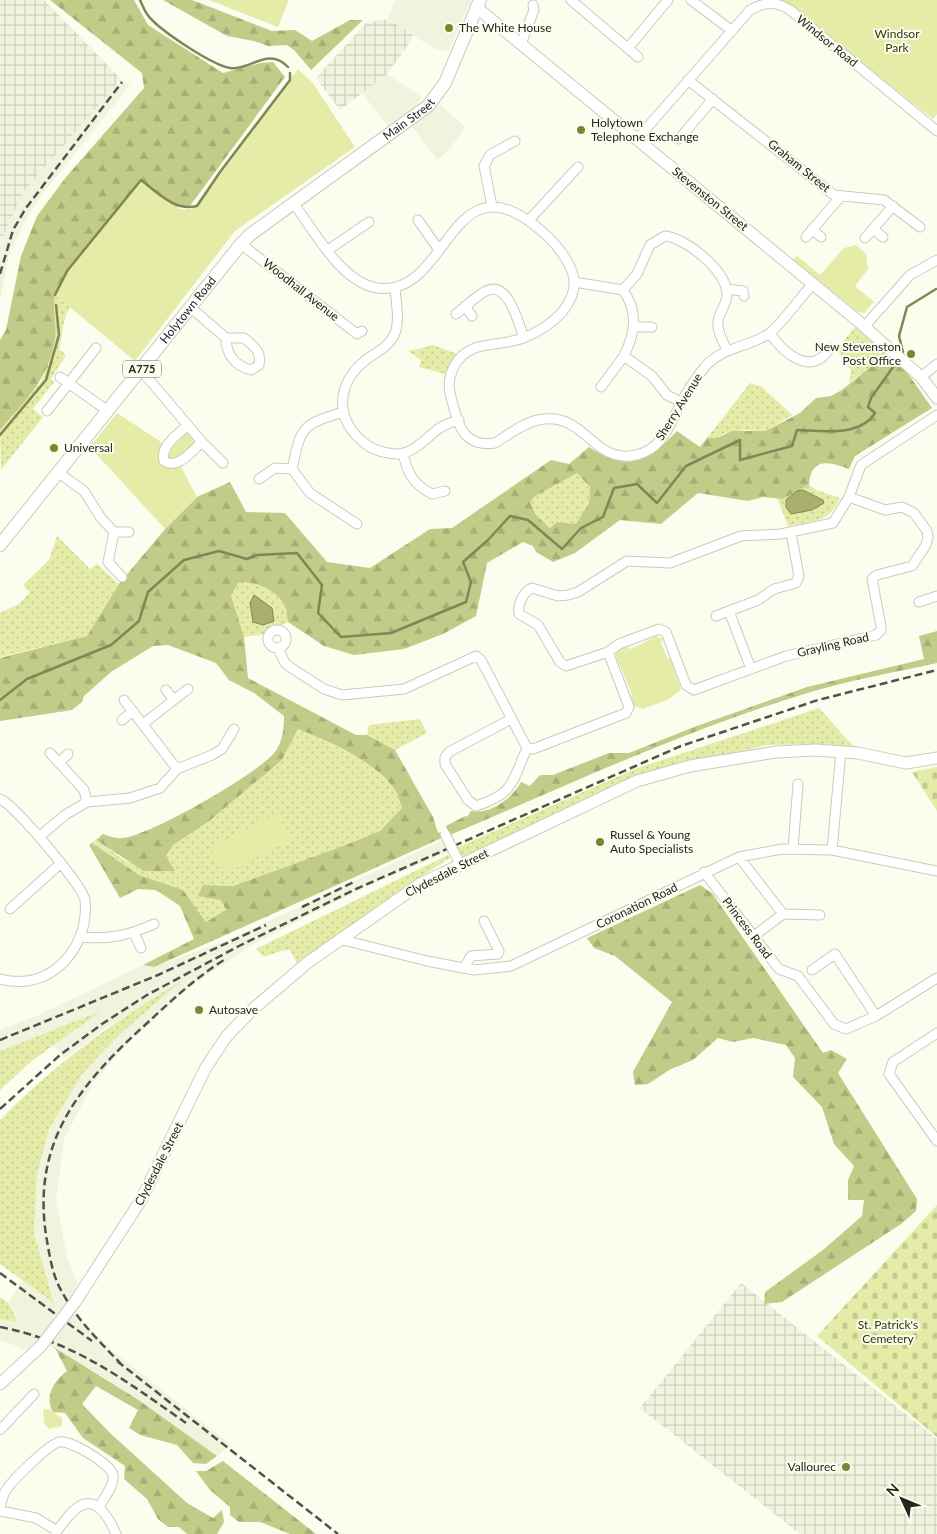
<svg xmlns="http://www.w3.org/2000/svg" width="937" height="1534" font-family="Lato,sans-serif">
<defs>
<pattern id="industrial-grid" width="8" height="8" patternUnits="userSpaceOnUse" patternTransform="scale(1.25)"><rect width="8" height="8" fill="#f0f3dd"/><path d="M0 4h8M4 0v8" fill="none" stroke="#ced0bd"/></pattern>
<pattern id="grass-dots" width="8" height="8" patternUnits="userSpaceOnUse" patternTransform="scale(1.25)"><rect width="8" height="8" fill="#e4eca8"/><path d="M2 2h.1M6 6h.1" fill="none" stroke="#c3ca90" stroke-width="1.8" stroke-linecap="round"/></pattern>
<pattern id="forest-firs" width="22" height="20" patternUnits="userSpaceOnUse" patternTransform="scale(1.25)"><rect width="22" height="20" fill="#c3cb88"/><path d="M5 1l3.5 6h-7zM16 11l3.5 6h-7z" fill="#a7ae75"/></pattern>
<pattern id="cemetery-stones" width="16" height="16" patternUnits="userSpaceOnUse" patternTransform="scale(1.25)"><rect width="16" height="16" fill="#e4eca8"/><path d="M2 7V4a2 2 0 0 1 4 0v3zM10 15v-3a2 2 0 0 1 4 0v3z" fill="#c3ca90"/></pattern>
</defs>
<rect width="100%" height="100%" fill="#fbfdef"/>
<!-- built -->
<path fill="#f0f3dd" d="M 395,0 L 471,0 L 448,52 L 433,48 L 388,19 Z
M 387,74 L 421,96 L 418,104 L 388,127 L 362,93 Z
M 121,79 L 130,85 L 39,198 L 25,221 L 10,252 L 0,299 L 0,244 L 23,192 Z
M 440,104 L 465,127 L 450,149 L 438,160 L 412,127 Z
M 447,838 L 453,850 L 363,888 L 252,945 L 191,986 L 124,1047 L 93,1083 L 64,1139 L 56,1199 L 67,1257 L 79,1286 L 70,1299 L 78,1317 L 113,1351 L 231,1445 L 217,1456 L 140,1401 L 38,1339 L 27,1350 L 0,1340 L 0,1319 L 18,1321 L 8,1303 L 23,1280 L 54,1302 L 34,1234 L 37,1174 L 49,1129 L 82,1074 L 121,1033 L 180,983 L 104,1029 L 64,1059 L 53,1044 L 99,1012 L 0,1051 L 0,1030 L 41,1014 L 143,965 L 154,967 L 230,939 Z"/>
<!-- industrial -->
<path fill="url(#industrial-grid)" d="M 0,0 L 44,0 L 121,79 L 23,192 L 0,244 Z
M 388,19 L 413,35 L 411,41 L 387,74 L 340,110 L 316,78 L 366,23 Z
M 741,1283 L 937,1439 L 937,1534 L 800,1534 L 640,1408 Z"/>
<!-- grass -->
<path fill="url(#grass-dots)" d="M 55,295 L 70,307 C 62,319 63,335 59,349 L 66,355 L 51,379 L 54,382 L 33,409 L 43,417 L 1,470 L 0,430 L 42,381 L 55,336 L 52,307 Z
M 855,327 L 886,354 L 849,383 L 851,370 L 839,352 L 841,344 Z
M 433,345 L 457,354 L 445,374 L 419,367 L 421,360 L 407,350 L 414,350 Z
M 750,383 L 762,387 L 792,415 L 765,431 L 744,430 L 723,434 L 717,438 L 707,438 Z
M 577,473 L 590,487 L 589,503 L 576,524 L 557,522 L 550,528 L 536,515 L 530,502 L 534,497 Z
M 809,485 L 816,490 L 840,498 C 830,523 812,521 788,526 L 777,498 L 783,499 Z
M 57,536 L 90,569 L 97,564 L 119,584 L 87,636 L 0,657 L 0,613 L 19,604 L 30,592 L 23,585 L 49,560 Z
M 247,581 C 260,584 278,593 285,605 C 287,609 287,617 288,622 L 261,635 L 244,637 L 231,596 L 238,583 Z
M 819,708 L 854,747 L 825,744 L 767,745 L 640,774 L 462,858 L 456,848 L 635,769 Z
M 420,719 L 427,733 L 395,750 L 367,735 L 369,725 Z
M 298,729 C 329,741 376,763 395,790 C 398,795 400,802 402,808 L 380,831 L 343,846 L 233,886 L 203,885 L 221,900 L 226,911 L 206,922 L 183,890 L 139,875 L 92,843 L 96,840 L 126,861 L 175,871 L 166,856 L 173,845 L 208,822 L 282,760 Z
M 448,855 L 450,858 L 399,891 L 297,963 L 290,950 L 281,951 L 264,957 L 256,949 Z
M 183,980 L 121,1033 L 82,1074 L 49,1129 L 37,1174 L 34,1234 L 54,1303 L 0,1264 L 0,1120 C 57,1062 113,1022 183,980 Z
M 101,1011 L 33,1060 L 0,1090 L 0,1051 Z
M 0,1297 L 8,1303 L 18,1322 L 0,1319 Z"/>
<!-- forest -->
<path fill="url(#forest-firs)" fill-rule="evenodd" d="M 50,0 L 134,0 L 148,25 L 223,73 L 261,63 L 273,62 L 285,77 L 190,206 L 178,206 L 173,217 L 69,292 L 55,295 C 52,310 57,323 55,338 C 49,379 26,400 0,430 L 0,340 L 6,330 L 21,256 L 37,216 L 66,177 L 144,88 L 142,73 Z
M 163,0 L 192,0 L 272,31 L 295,30 L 312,41 L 350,20 L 363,20 L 311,70 L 295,51 L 287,45 L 268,46 L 254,41 L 227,36 Z
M 886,354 L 904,368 L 932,408 L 855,456 L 849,469 C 830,462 811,456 809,485 L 783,499 L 763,497 L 748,501 L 698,493 L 661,524 L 620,520 L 575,553 L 553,562 L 536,552 L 533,546 L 523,542 L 487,563 L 476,616 L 443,634 L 404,649 L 354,655 L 324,646 L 288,622 C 287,617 287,610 285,606 C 278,591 254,579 238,583 L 231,596 L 244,637 L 248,678 L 356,735 L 367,735 L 395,750 L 433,817 L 438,833 L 441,832 L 444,837 L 154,967 L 143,965 L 194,939 L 180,906 L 156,890 L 138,889 L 120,898 L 89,845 L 92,843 L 139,875 L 183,890 L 206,922 L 226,910 L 221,900 L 198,896 L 203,885 L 233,886 L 343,846 L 380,831 L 402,808 C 400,802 398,795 395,790 C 376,762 329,741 298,729 L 282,760 L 208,822 L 173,845 L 166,856 L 175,871 L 144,871 L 96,840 L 103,834 C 109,836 116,839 122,838 C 146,838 266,770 277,749 C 283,738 284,728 284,716 L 254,693 L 229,680 L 216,663 L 168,645 L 153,646 L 111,672 L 84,696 L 82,702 L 72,710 L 0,721 L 0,658 L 87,636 L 119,584 L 165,529 L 197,497 L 230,482 L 246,512 L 285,513 L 327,562 L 370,568 L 430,529 L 452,528 L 551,460 L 569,464 L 589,447 C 629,473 647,462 677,431 L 700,447 L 707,438 L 717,438 L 732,431 L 765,431 L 800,413 L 816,398 L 831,396 L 842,390 ZM 577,473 L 590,487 L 589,503 L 576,524 L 557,522 L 550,528 L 536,515 L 530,502 L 534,497 Z
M 937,631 L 937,663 C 892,673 845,681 801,695 C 680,732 566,786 450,835 L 446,826 L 465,816 L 467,817 L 471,811 C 491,815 512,798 521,782 L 530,786 L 540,775 L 553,775 L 609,753 L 629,753 L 694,727 L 807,687 L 924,659 L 919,636 Z
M 700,885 L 712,893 L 823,1053 L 831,1050 L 847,1059 L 838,1073 L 917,1199 L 916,1211 L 901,1224 L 782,1302 L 764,1304 L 765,1292 L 823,1250 L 862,1216 L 864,1200 L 848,1200 L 848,1180 L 854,1166 L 834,1144 L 822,1107 L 793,1077 L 795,1058 L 786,1045 L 753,1038 L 733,1042 L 718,1038 L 693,1060 L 671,1069 L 648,1084 L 635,1085 L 633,1072 L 672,1002 L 615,956 L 594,948 L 587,938 Z
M 55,1348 L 140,1401 L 217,1456 L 206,1464 L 193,1463 L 177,1445 L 140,1435 L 129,1428 L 138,1410 L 96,1386 L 82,1404 L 109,1432 L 187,1503 L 213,1518 L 222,1510 L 224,1522 L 217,1534 L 187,1534 L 179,1527 L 168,1527 L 158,1519 L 147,1499 L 124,1479 L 125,1466 L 83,1438 L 65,1413 L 53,1412 C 44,1397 54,1380 67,1371 Z
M 223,1461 L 316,1534 L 290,1534 L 260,1522 L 239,1522 L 230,1515 L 230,1507 L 210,1490 L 196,1471 L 206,1471 Z"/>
<!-- cemetery -->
<path fill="url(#cemetery-stones)" d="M 937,767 L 937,811 L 912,772 Z
M 937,1205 L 937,1437 L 817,1336 Z"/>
<!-- green -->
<path fill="#e4eca8" d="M 209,0 L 289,0 L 278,27 Z
M 780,0 L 937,0 L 937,114 L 933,119 Z
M 298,69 L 312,82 L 355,147 L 235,231 L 135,361 L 55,295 L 72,266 L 140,181 L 179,209 L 192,209 Z
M 856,245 L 866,254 L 868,269 L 855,286 L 874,302 L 864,313 L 858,312 L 793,260 L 797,256 L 820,275 L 844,248 Z
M 117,413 L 164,444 L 183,426 L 199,447 L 180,465 L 197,497 L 165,529 L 90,447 Z
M 656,636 L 663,639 L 661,643 L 667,657 L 671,660 L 681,690 L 667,700 L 643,709 L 634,706 L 631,697 L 632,694 L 615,654 L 618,650 L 627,647 L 631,649 Z
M 277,813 L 291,840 L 224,874 L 210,848 Z
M 49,1409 L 62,1418 L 62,1426 L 49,1429 L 44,1423 L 43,1410 Z"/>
<!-- water -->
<path fill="#a9b06e" stroke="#818657" d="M 803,490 L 823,500 L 824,503 L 812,510 L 791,514 L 786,507 L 786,500 L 797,491 Z
M 254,595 L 272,608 L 274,621 L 263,625 L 253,622 L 250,603 Z"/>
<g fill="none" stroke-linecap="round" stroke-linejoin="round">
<!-- stream -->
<path stroke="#818657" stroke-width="2.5" d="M 140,0 C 142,4 144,10 147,14 C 157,29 212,65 230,68 C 250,71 268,46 288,67
M 55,295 L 67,271 L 141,180 C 157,192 175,212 197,206 L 220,172 L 290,80 L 290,73
M 901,356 L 903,352 L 899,336 L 907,307 L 936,289
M 0,435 L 46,380 L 59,335 L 56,305
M 0,700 L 27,679 L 111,645 L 139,621 L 148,592 L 184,560 L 219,551 L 247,559 L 257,555 L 297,553 L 322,585 L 318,613 L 341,637 L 391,633 L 466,602 L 471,582 L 463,562 L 488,540 L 510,516 L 528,520 L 562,549 L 581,528 L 603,517 L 614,488 L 637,484 L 657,503 L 686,466 L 740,440 L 740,460 L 792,446 L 797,430 C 822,431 860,437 875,413 L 868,407 L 871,398 L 898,360"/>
<!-- minor casing -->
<g stroke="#caccbe" stroke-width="11">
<path id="minor" d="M 571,0 L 638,57
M 691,0 L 731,30
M 521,44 L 534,10 L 533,5
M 628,48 L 668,0
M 688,80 L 834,195 L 884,200 L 920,227
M 637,139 L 750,10 C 764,2 776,1 790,10 L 937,131
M 679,139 L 713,99
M 294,204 C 315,232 341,282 377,288 C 449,299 449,154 538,228 C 552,239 572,261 574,280 C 575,291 570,302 563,311 C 552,324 539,332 523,338 C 507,344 491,343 475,348 C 455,355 445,378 451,397 C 454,408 457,424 464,433 C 471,442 483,445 495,443 C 508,435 523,423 538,420 C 586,410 592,465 636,455 C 663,449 670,424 681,403 C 687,391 696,378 704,368 C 720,348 747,347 767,335 C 781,326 800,297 813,284
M 492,206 L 484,166 L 490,155 L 515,141
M 418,220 L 439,250
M 529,220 L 578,167
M 812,229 L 821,237
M 873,229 L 883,237
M 806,237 L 841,196
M 865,238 L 893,206
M 241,244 L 357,334 L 362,331
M 328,250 L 369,222
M 574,282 L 623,290 C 639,313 635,333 624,356 L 652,376 L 667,395 L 681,402
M 395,288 C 396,302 400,320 395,333 C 390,346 377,352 367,359 C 335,384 334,421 367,445 C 375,451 394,456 404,453 C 416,450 428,437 438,429 C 444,425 452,422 459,420
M 726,289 L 743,291 L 744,296
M 623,290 L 637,274 L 650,245 L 665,236 C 686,238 727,271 727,294 C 727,302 722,309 719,317 C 715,327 722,340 727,350
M 465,306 L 472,316
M 190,307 L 226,338 C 226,354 235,366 251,370 L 259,365 C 262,351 254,347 244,338 L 226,338
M 456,314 C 465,307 474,298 484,292 C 508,278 518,322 524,338
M 635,327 L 652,327
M 864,327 L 910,275 L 937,260
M 770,333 C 783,353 812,378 830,348
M 141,370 L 202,442 L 223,463
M 60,377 L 108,411
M 921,377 L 937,364
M 601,387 L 624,356
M 47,411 L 96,348
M 343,412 C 301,425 301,427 292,469 L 310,493 L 357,524
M 188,425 C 178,434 160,446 164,461 C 178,470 192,451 202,442
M 403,453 C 407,473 413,484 432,494 L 445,491
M 59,473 L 84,491 L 101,518 L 114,532
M 259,479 L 275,468 L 292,469
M 849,497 L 885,510 L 902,507 L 914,513 L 927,531 L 928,537 L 926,545 L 912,566 L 877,575 L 872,579 L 881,626 L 881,630 L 876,635 L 786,656 L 694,690 L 686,685 L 666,632 L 659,629 L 619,644 L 608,652 L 566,666 L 560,662 L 538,625 L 519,614 C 517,605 523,592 532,588 L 558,596 L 568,595 L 578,592 L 627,561 L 670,563 L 741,536 L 781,534 L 833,523 L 849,497 L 861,465 L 937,415
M 122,577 L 108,562 L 114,532 L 129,532
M 919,602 L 937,596
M 729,611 L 751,669
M 716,616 L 758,600 L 774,589 L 796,583 L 799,576 L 791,533
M268 639a9 9 0 1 1 18 0a9 9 0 1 1-18 0Z
M 278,648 L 285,663 L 290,667 L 324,689 L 342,695 L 404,689 L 476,656 L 481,660 L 527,748 L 533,749 L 626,713 L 629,707 L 608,652
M 166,690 L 174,700
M 124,700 L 177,769
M 511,719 L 449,752 L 445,757 L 445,764 L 468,800 L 476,806 C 514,794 512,782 527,748
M 122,720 L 133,711
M 143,724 L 188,689
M 50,753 L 84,790 L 87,802
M 59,763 L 68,754
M 0,799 C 14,804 83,886 85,900 C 90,948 50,993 0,979
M 39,837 L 65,815 L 87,802 L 130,798 L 160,788 L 177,769 L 212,755 L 222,749 L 234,729
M 793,849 L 798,784
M 453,850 L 460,864
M 832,850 L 841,751
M 739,857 L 783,914 L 754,936
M 704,872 L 779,969 L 798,976 L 834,1024 L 846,1029 L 876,1016 L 937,978
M 10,909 L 60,864
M 783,914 L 820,915
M 134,933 L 141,948
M 82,937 C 109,940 129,935 154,924
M 339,939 L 427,961 L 474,970 L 511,966 L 739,857 L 782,849 L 832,850 L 937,871
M 464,968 L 471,956 L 498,954 L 499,951 L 484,921
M 812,970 L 835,954 L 876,1016
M 937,1033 L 893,1062 L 889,1074 L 937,1141
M 0,1430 L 34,1394
M 0,1510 C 1,1504 2,1497 5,1492 C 10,1482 48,1445 59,1442 C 70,1440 110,1463 113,1475 C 115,1485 104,1498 99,1507
M 0,1511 L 36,1518 L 57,1531
M 56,1534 C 58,1528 63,1523 67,1518 C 90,1489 105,1509 116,1534"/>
</g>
<!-- secondary casing -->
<g stroke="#caccbe" stroke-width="13">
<path id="secondary" d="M 476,7 L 858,321 L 921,377 L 937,398
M 75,1302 L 141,1200 L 205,1069 L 226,1037 L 253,1009 L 307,963 L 420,884 L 637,781 L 690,766 L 776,752 L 816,750 L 858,753 L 906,763 L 937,758
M 0,1384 L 41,1346"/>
</g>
<!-- primary casing -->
<g stroke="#caccbe" stroke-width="14">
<g id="primary">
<path id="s1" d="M 0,545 L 241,244 L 251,234 L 428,106 L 445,83 L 480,0"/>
</g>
</g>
<!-- minor -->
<use href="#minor" stroke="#fff" stroke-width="9"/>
<!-- secondary -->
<use href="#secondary" stroke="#fff" stroke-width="11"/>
<!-- primary -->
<use href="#primary" stroke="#fff" stroke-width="12"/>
<!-- rail -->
<path stroke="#51524b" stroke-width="2.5" stroke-dasharray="8 4" stroke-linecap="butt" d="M 0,274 L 13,230 L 26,208 L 122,82
M 302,907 L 354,882
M 0,1040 L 158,975 L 266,925
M 0,1109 L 60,1055 L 102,1024 L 147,995 L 239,946 L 356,889 L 681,746 L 818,700 L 937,670
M 0,1273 L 92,1341
M 0,1327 C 74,1341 126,1381 186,1423
M 117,1361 L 338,1534
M 122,1365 C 100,1342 77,1320 62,1292 C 53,1277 50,1258 47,1241 C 30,1144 78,1086 145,1025 C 170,1002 195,978 224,960"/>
<!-- minor-bridge casing -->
<g stroke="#caccbe" stroke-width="11" stroke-linecap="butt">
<path id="minor-bridge" d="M 445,834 L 453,850"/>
</g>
<!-- secondary-bridge casing -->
<g stroke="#caccbe" stroke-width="13" stroke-linecap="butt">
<path id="secondary-bridge" d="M 41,1346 L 75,1302"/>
</g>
<!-- minor-bridge -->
<use href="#minor-bridge" stroke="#fff" stroke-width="9"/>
<!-- secondary-bridge -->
<use href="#secondary-bridge" stroke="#fff" stroke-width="11"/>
</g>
<!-- markers -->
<g fill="#7e8531" stroke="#fbfdef" stroke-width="2">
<circle cx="449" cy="28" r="5"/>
<circle cx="581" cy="130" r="5"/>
<circle cx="911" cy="354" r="5"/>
<circle cx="54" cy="448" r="5"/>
<circle cx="600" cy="842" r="5"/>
<circle cx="199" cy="1010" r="5"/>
<circle cx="846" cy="1467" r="5"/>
</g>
<g text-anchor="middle" stroke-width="4" stroke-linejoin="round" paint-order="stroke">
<!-- shield labels -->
<rect fill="#fbfdef" stroke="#64665e" stroke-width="1" x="123" y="360.5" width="38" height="17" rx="4"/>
<g font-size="11" font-weight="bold" fill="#242520">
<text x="142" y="373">A775</text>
</g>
<!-- poi labels -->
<g font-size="12" fill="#242520" stroke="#fbfdef" text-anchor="start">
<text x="459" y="32">The White House</text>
<text x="591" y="127">Holytown<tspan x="591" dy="14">Telephone Exchange</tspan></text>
<text x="901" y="351" text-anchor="end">New Stevenston<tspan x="901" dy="14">Post Office</tspan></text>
<text x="64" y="452">Universal</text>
<text x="610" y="839">Russel &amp; Young<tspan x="610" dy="14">Auto Specialists</tspan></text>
<text x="209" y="1014">Autosave</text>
<text x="836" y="1471" text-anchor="end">Vallourec</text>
</g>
<!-- park labels -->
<g font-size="12" fill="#333601" stroke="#fbfdef">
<text x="897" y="38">Windsor<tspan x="897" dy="14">Park</tspan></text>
<text x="888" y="1329">St. Patrick's<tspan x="888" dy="14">Cemetery</tspan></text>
</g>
<!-- street labels -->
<g font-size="12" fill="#242520" stroke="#fbfdef">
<text transform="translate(827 41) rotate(39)" y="4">Windsor Road</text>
<text dy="4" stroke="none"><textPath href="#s1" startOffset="595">Main Street</textPath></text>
<text transform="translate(799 166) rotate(39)" y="4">Graham Street</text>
<text transform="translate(710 199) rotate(39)" y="4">Stevenston Street</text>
<text transform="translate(301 290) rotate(38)" y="4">Woodhall Avenue</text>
<text dy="4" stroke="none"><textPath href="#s1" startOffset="301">Holytown Road</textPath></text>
<text transform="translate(679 407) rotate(-58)" y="4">Sherry Avenue</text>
<text transform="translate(833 645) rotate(-13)" y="4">Grayling Road</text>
<text transform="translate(447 873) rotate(-27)" y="4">Clydesdale Street</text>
<text transform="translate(637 906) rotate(-26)" y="4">Coronation Road</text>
<text transform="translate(747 928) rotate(53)" y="4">Princess Road</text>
<text transform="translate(159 1164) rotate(-63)" y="4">Clydesdale Street</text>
</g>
</g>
<!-- north arrow -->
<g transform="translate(902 1499) rotate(314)" stroke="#fbfdef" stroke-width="4" paint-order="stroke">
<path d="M0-4L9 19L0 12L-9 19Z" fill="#242520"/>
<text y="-8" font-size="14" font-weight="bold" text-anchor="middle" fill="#242520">N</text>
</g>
</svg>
